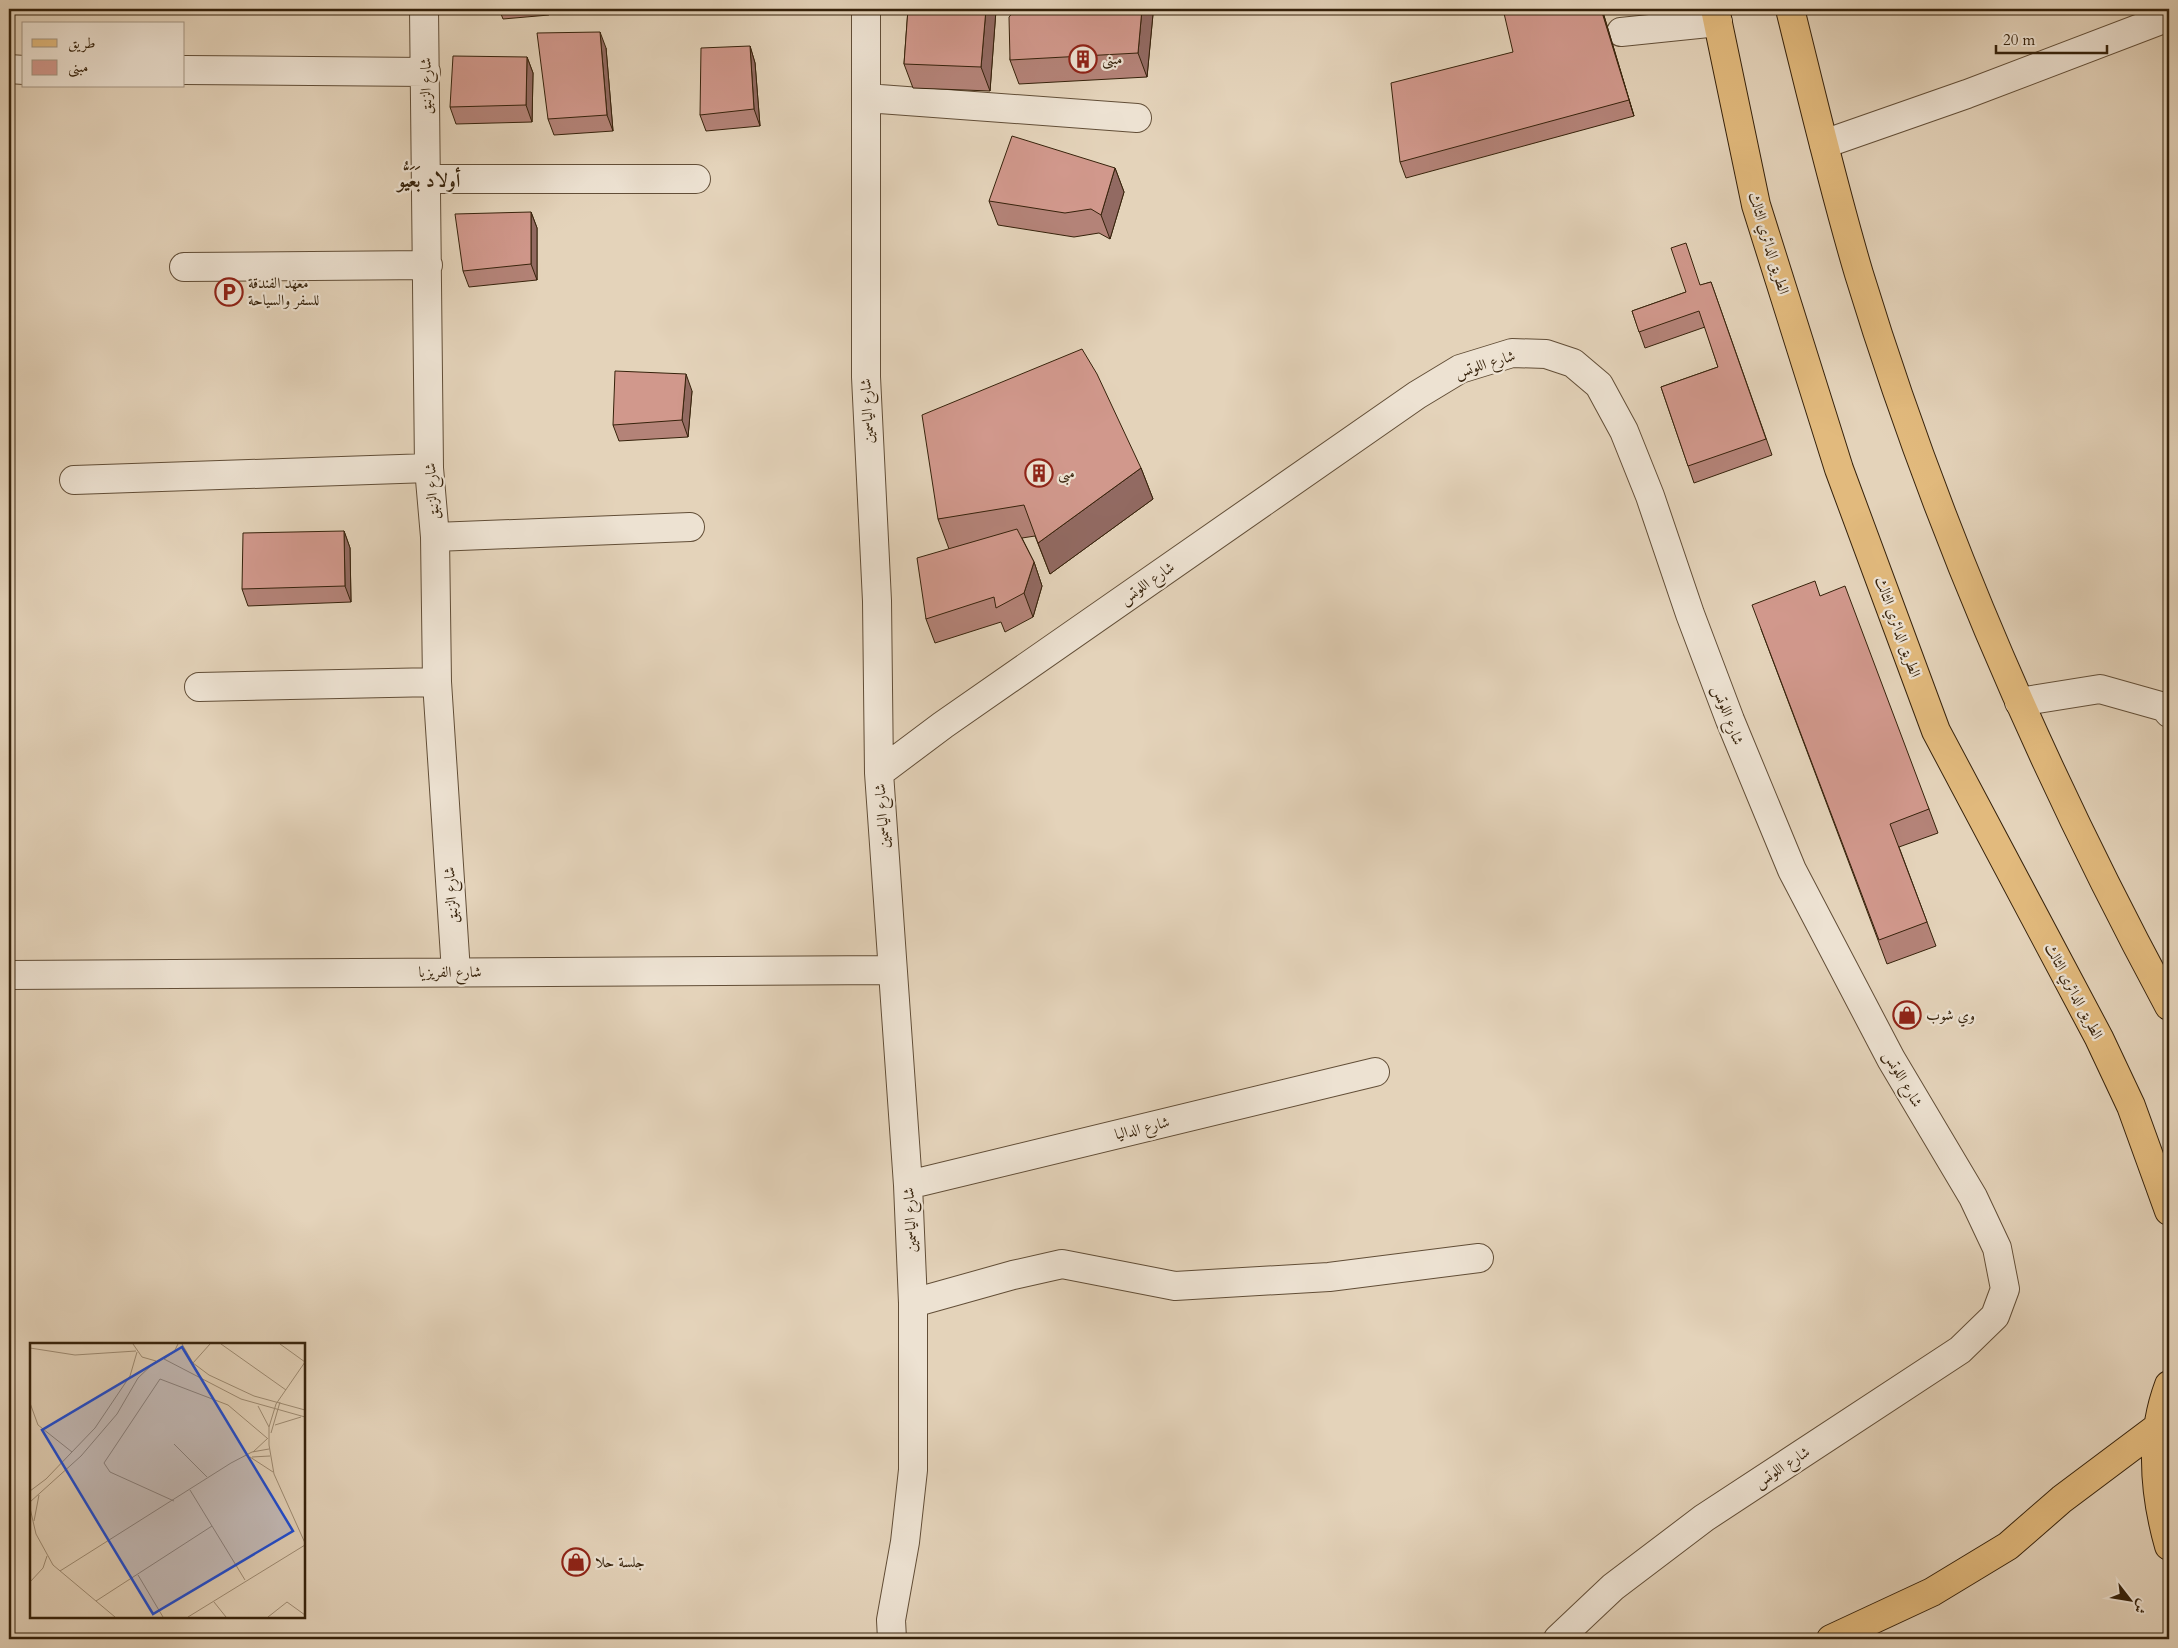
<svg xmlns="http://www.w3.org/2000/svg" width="2178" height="1648" font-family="Cardo,Amiri,serif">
<rect width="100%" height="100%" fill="#e4d3ba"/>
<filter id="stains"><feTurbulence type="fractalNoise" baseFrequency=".004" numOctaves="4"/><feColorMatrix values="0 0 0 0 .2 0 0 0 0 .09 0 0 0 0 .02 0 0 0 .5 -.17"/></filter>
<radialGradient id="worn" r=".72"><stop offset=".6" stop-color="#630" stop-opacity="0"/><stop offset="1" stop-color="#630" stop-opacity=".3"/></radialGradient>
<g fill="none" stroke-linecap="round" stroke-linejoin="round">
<!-- minor casing -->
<g stroke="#624e37" stroke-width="30">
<path id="minor" d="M 424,9 L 429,468 L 435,537 L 437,682 L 456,972
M 866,9 L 866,377 L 877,601 L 879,773 L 908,1185 L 913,1303 L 913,1470 L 905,1542 L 891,1620 L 892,1639
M 1621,32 L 1718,22
M 9,69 L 24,70
M 184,70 L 426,72
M 866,98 L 1137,118
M 1824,144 L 1967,94 L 2169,17
M 428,179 L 696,179
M 184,267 L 428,265
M 74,480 L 429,468
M 435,537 L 690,527
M 199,687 L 437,682
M 2019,702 L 2100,689 L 2164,707 L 2169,713
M 879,773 L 943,725 L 1417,395 L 1460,369 L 1512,353 L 1546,354 L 1573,363 L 1599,385 L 1624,431 L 1650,496 L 1690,614 L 1730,720 L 1792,870 L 1891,1059 L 1973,1197 L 1997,1248 L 2005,1289 L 1995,1316 L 1960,1350 L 1704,1518 L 1613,1587 L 1558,1639
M 9,975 L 891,970
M 908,1185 L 1375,1072
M 913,1303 L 1013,1275 L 1062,1264 L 1175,1286 L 1329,1277 L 1479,1258"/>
</g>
<!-- major casing -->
<g stroke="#36220b" stroke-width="30">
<path id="major" d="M 1715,9 L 1756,205 L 1839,469 L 1936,731 L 2099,1038 L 2131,1106 L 2169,1211
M 1790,9 C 1812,97 1833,187 1859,274 C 1936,526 2044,774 2169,1006
M 2169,1385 C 2149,1438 2154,1493 2169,1546
M 1831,1639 L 1932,1592 L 2008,1546 L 2062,1499 L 2158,1427"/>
</g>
<!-- minor -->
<use href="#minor" stroke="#ede2d2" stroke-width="28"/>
<!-- major -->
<use href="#major" stroke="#e2ba7d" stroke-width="28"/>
</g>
<!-- wall -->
<path fill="#b48378" stroke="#36220b" d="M 499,9 L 549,9 L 549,15 L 503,19 Z
M 908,9 L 998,9 L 996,10 L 990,91 L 913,88 L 904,64 Z
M 1016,9 L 1151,9 L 1153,14 L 1147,77 L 1019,84 L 1010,60 Z
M 1602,9 L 1634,116 L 1406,178 L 1400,162 L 1513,52 Z
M 750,46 L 755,63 L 760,126 L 706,131 L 700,115 Z
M 606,48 L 613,131 L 554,135 L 548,119 Z
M 527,57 L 533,73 L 532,122 L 456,124 L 450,107 Z
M 1115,168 L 1124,192 L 1110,239 L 1099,233 L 1074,237 L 998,225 L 989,201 Z
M 531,212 L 537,228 L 537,280 L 469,287 L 463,271 Z
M 1711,282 L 1772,455 L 1694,483 L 1661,387 L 1718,367 L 1705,327 L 1645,348 L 1632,311 L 1686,292 L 1701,285 Z
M 692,391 L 688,437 L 619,441 L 613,425 Z
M 1141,468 L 1153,499 L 1050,574 L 1035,536 L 1022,538 L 1034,562 L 1042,586 L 1033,617 L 1005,632 L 1001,622 L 935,643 L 926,619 L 949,549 L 938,519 Z
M 344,531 L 350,548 L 351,602 L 248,606 L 242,589 Z
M 1820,596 L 1929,809 L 1938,833 L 1899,847 L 1936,946 L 1887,964 L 1761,629 Z"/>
<!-- shaded-wall -->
<path fill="#926a62" stroke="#36220b" d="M 986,9 L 998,9 L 996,10 L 990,91 L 981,67 Z
M 1142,9 L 1151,9 L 1153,14 L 1147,77 L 1138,53 Z
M 1601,9 L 1602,9 L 1634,116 L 1629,100 Z
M 600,32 L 606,48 L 613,131 L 607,115 Z
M 750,46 L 755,63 L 760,126 L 754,109 Z
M 527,57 L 533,73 L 532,122 L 526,105 Z
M 1115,168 L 1124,192 L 1110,239 L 1101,215 Z
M 531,212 L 537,228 L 537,280 L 531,264 Z
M 686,374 L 692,391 L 688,437 L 682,420 Z
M 1141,468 L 1153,499 L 1050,574 L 1038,543 Z
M 344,531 L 350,548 L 351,602 L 345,586 Z
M 1034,562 L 1042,586 L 1033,617 L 1024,593 Z"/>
<!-- building -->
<path fill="#d1988c" stroke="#36220b" d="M 908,9 L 986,9 L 981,67 L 904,64 Z
M 1016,9 L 1142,9 L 1138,53 L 1010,60 L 1009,17 Z
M 1503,9 L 1601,9 L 1629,100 L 1400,162 L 1391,83 L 1513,52 Z
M 600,32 L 607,115 L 548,119 L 537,33 Z
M 750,46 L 754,109 L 700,115 L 701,48 Z
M 453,56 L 527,57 L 526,105 L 450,107 Z
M 1012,136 L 1115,168 L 1101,215 L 1091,209 L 1065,213 L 989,201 Z
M 531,212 L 531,264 L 463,271 L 455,214 Z
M 1686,243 L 1700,285 L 1711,282 L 1766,439 L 1688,466 L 1661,387 L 1718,367 L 1699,311 L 1639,332 L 1632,311 L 1686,292 L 1671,248 Z
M 1082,349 L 1097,374 L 1141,468 L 1038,543 L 1024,505 L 938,519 L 922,415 Z
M 615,371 L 686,374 L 682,420 L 613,425 Z
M 1017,529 L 1034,562 L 1024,593 L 996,608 L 994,597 L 926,619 L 917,558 Z
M 344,531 L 345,586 L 242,589 L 243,533 Z
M 1815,581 L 1820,596 L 1845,586 L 1929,809 L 1890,824 L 1927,922 L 1879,940 L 1752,605 Z"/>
<!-- icons -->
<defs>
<g id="building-ring" transform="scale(1.4375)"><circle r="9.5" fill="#ede2d2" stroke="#8f2418" stroke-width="1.5"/><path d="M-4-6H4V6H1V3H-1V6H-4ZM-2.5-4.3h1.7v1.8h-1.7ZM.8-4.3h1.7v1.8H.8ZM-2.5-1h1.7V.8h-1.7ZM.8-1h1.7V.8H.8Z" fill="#8f2418"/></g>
<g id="parking-ring" transform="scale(1.4375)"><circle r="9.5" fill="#ede2d2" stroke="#8f2418" stroke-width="1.5"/><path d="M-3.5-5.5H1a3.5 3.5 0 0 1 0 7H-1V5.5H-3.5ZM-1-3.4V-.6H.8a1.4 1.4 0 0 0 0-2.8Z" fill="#8f2418"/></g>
<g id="shop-ring" transform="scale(1.4375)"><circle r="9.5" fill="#ede2d2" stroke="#8f2418" stroke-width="1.5"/><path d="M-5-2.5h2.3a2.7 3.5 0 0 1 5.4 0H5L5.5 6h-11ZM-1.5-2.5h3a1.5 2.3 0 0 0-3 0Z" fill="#8f2418"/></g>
</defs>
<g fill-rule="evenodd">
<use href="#building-ring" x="1083" y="59"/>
<use href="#parking-ring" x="229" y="292"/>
<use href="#building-ring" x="1039" y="473"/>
<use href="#shop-ring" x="1907" y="1015"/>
<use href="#shop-ring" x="576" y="1562"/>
</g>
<g text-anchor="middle" stroke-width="4.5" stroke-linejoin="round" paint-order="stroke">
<!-- poi labels -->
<g font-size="15" fill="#36220b" stroke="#ede2d2" text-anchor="start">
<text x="1102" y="64">مبنى</text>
<text x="248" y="288">معهد الفندقة<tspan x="248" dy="17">للسفر والسياحة</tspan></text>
<text x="1058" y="478">مبى</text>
<text x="1926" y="1020">وي شوب</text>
<text x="595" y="1567">جلسة حلا</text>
</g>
<!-- street labels -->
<g font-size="15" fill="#36220b" stroke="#ede2d2">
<text transform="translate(426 86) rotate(-91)" y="5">شارع الزنبق</text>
<text transform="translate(1769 243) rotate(73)" y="5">الطريق الدائري الثالث</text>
<text transform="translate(1485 364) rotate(-17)" y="5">شارع اللوتس</text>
<text transform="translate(867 411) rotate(-93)" y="5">شارع الياسمين</text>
<text transform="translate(432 491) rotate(-94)" y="5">شارع الزنبق</text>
<text transform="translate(1147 583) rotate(-35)" y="5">شارع اللوتس</text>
<text transform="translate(1898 627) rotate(70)" y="5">الطريق الدائري الثالث</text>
<text transform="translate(1728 715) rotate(69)" y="5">شارع اللوتس</text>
<text transform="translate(882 816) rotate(-94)" y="5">شارع الياسمين</text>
<text transform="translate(451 895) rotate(-94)" y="5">شارع الزنبق</text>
<text x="450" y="977">شارع الفريزيا</text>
<text transform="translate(2074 991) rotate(62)" y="5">الطريق الدائري الثالث</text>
<text transform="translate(1903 1079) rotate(60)" y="5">شارع اللوتس</text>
<text transform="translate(1142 1128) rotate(-14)" y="5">شارع الداليا</text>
<text transform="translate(910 1220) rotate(-93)" y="5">شارع الياسمين</text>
<text transform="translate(1782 1467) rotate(-33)" y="5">شارع اللوتس</text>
</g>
<!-- district labels -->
<g font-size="20" font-weight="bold" fill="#36220b" stroke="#ede2d2">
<text x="429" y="187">أولاد بَعَيُّو</text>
</g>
</g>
<!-- overview -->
<g transform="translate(30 1343)">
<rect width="275" height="275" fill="#e4d3ba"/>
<path fill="none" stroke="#9e8c74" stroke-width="1" d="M 103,1 L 112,14 L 126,18M 152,1 L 163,20 L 179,32 L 224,53 L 275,67M 191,1 L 256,47M 250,1 L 275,19M 0,5 L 45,12 L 106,8M 134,16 L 211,56 L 275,74M 134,16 L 144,9 L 148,1M 275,19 L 246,61 L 239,84 L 239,102 L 244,131 L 275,200M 163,20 L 180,1M 0,60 L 8,82 L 42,109M 228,63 L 239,84M 245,82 L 271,74M 241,90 L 250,59M 144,101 L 177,134M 223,109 L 238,95M 220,114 L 243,129M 222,114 L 240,113M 160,147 L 215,237M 0,148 L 16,136 L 65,85 L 100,33 L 107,9M 144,158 L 80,129 L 74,120 L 130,36 L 198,62 L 237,95M 0,159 L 51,113 L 87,71 L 108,35 L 126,18M 0,165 L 6,191 L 23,222 L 85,274M 4,178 L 9,152M 30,228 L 201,120 L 222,109 L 239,106M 108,232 L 133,274M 0,239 L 13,225 L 17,213M 66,258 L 182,183M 184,259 L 196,274M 158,274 L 275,202M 238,274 L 257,259 L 275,272"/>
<path fill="#1d4ed8" fill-opacity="0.15" stroke="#1d4ed8" stroke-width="2.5" d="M 152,4 L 263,188 L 123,271 L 12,87 Z"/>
<rect width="275" height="275" fill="none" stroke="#36220b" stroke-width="2.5"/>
</g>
<!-- margin -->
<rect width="2178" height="1648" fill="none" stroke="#e4d3ba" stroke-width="30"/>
<rect x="10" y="10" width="2158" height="1628" fill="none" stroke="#36220b" stroke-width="2.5"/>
<rect x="15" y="15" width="2148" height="1618" fill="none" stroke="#36220b"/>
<!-- legend -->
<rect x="22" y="22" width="162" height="65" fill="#ede2d2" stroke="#a49582"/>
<rect x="32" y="39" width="25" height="8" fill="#e2ba7d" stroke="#a49582"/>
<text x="68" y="48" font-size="15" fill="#36220b">طريق</text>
<rect x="32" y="60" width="25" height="15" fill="#d1988c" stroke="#a49582"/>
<text x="68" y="72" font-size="15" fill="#36220b">مبنى</text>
<!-- north arrow -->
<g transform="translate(2130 1600) rotate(121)" stroke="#ede2d2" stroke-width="4" paint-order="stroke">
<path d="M0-4L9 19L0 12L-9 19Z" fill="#36220b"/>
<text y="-8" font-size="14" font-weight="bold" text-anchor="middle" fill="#36220b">ش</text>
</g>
<!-- scale -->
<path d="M1996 45v8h111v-8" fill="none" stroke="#36220b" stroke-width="2.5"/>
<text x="2003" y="45" font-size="15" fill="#36220b" stroke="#ede2d2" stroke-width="4" paint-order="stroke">20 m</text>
<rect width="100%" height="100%" filter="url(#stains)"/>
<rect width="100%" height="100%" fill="url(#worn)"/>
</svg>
